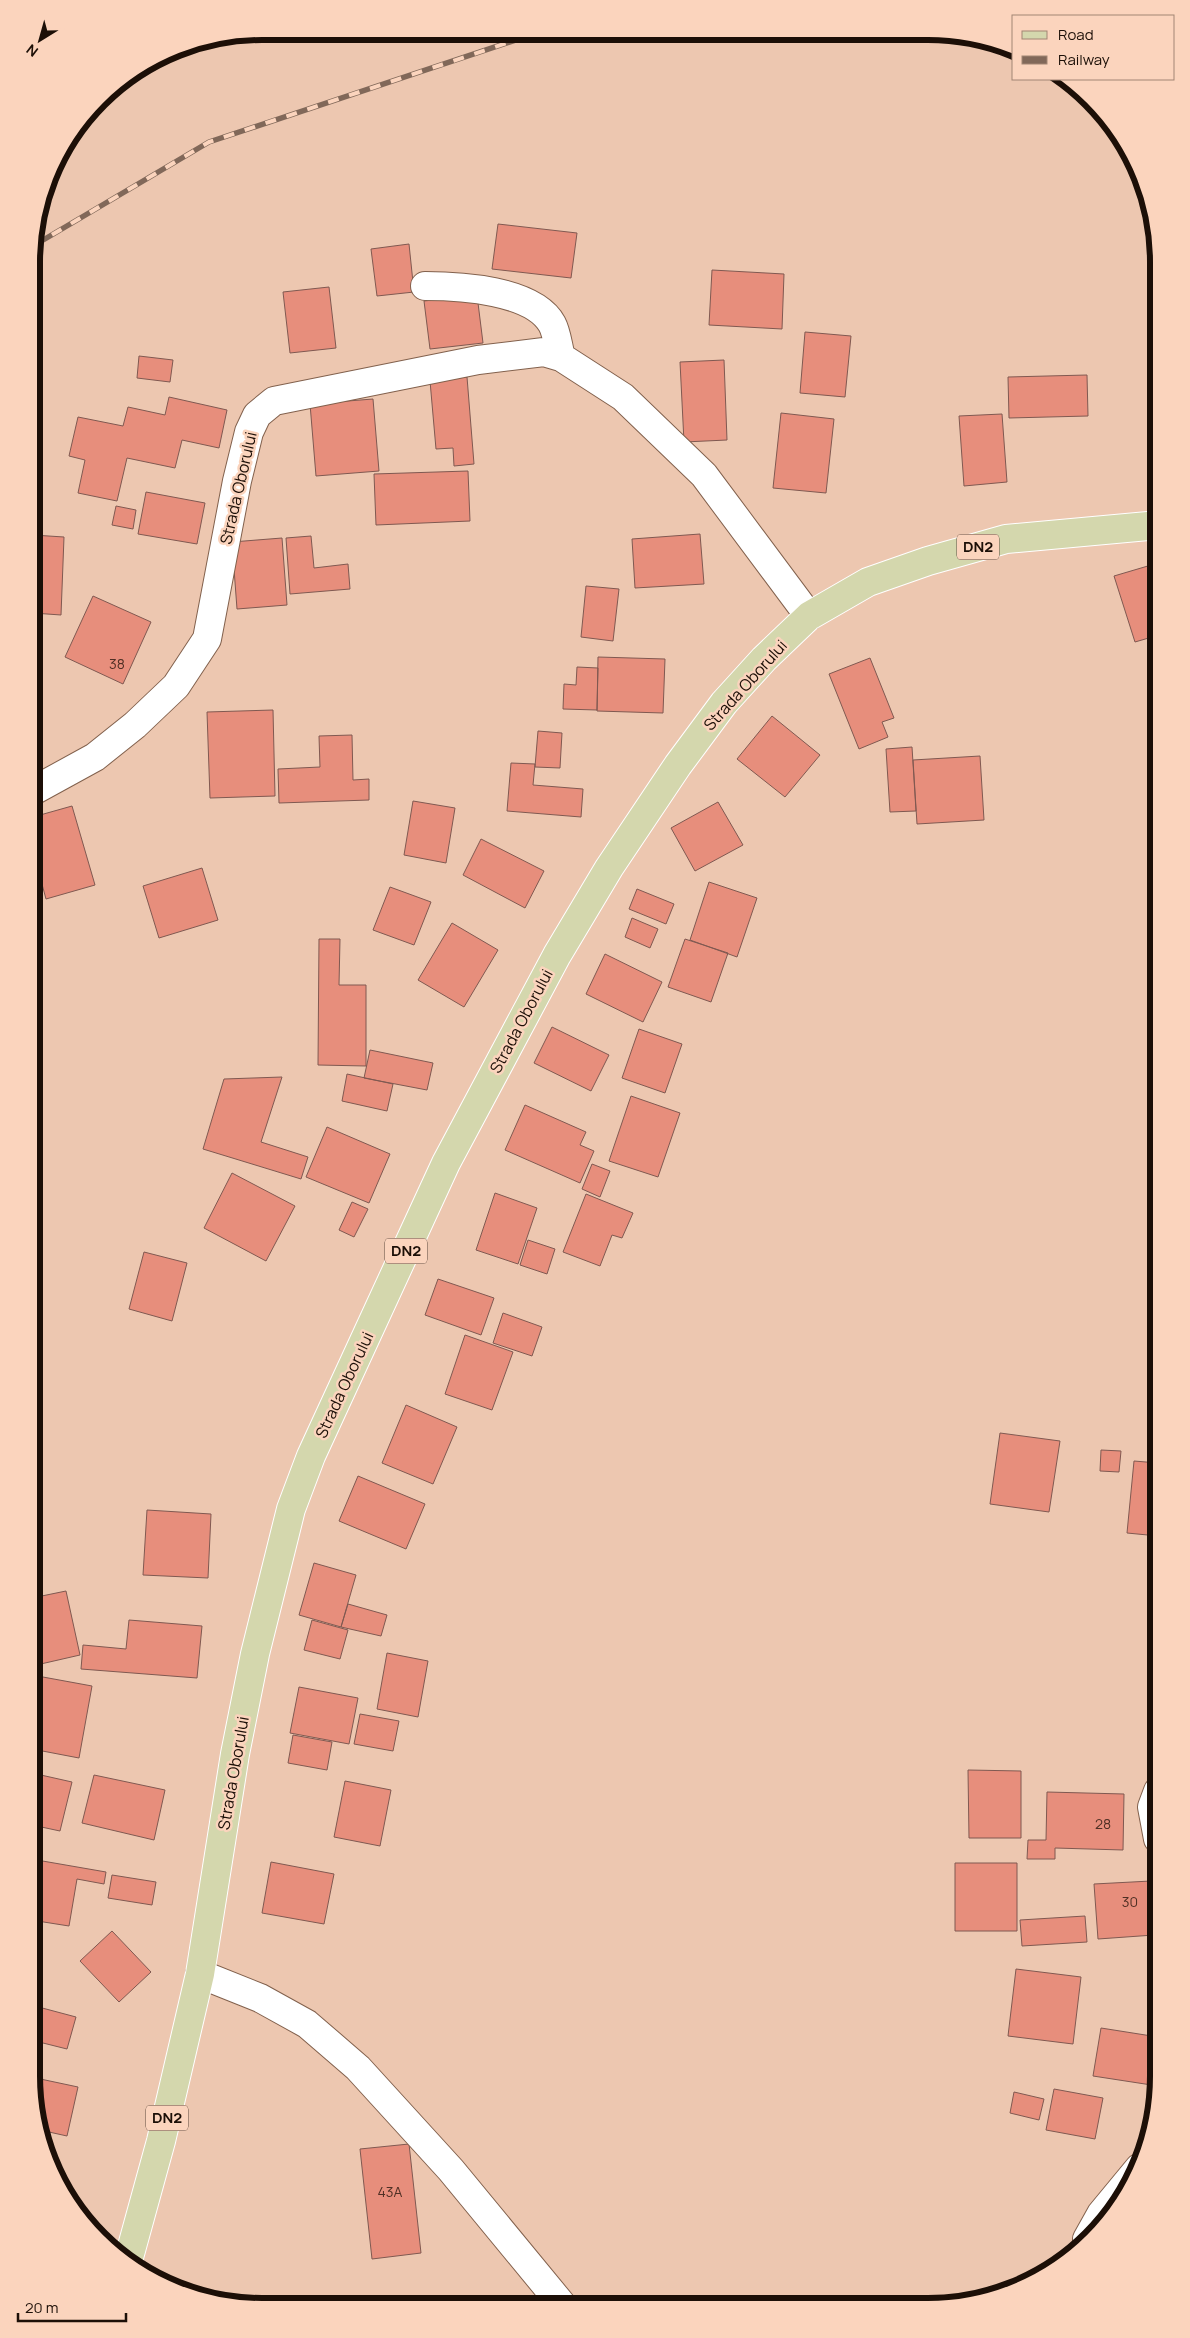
<svg xmlns="http://www.w3.org/2000/svg" width="1190" height="2338" font-family="Manrope,sans-serif">
<rect width="100%" height="100%" fill="#edc7b0"/>
<!-- building -->
<path fill="#e78e7c" stroke="#805951" d="M 498,224 L 577,233 L 571,278 L 492,269 Z
M 409,244 L 414,292 L 377,296 L 371,249 Z
M 712,270 L 784,274 L 782,329 L 709,325 Z
M 329,287 L 336,348 L 290,353 L 283,292 Z
M 477,295 L 483,343 L 430,349 L 424,301 Z
M 805,332 L 851,336 L 845,397 L 800,393 Z
M 139,356 L 173,360 L 170,382 L 137,378 Z
M 724,360 L 727,440 L 684,442 L 680,362 Z
M 1087,375 L 1088,416 L 1009,418 L 1008,377 Z
M 467,377 L 474,464 L 454,466 L 453,448 L 436,449 L 430,381 Z
M 169,397 L 227,410 L 219,448 L 182,440 L 175,468 L 127,458 L 117,501 L 78,493 L 85,460 L 69,456 L 78,417 L 123,426 L 128,407 L 165,415 Z
M 373,399 L 379,471 L 316,476 L 310,404 Z
M 781,413 L 834,419 L 826,493 L 773,488 Z
M 1002,414 L 1007,482 L 964,486 L 959,416 Z
M 468,471 L 470,521 L 376,525 L 374,474 Z
M 146,492 L 205,503 L 197,544 L 138,534 Z
M 116,506 L 136,510 L 133,529 L 112,525 Z
M 700,534 L 704,584 L 635,588 L 632,539 Z
M 33,535 L 64,537 L 61,615 L 33,613 Z
M 311,536 L 314,568 L 348,564 L 350,589 L 290,594 L 286,538 Z
M 282,538 L 287,605 L 237,609 L 232,542 Z
M 1158,563 L 1159,635 L 1135,642 L 1114,576 Z
M 586,586 L 619,589 L 613,641 L 581,637 Z
M 93,596 L 151,622 L 123,684 L 65,657 Z
M 598,657 L 665,659 L 663,713 L 597,711 Z
M 870,658 L 894,718 L 882,722 L 888,737 L 859,749 L 829,674 Z
M 577,667 L 598,668 L 597,710 L 563,709 L 564,684 L 576,685 Z
M 33,681 L 41,685 L 33,705 Z
M 273,710 L 275,796 L 210,798 L 207,712 Z
M 772,716 L 820,755 L 785,797 L 737,759 Z
M 538,731 L 562,733 L 560,768 L 535,767 Z
M 352,735 L 353,780 L 369,779 L 369,800 L 279,803 L 278,769 L 320,767 L 319,736 Z
M 912,747 L 916,811 L 890,812 L 886,749 Z
M 980,756 L 984,820 L 917,824 L 913,760 Z
M 511,763 L 535,764 L 533,785 L 583,789 L 581,817 L 507,811 Z
M 413,801 L 455,808 L 446,863 L 404,855 Z
M 718,802 L 743,845 L 695,871 L 671,828 Z
M 72,806 L 95,885 L 46,899 L 33,851 L 33,817 Z
M 481,839 L 544,871 L 525,908 L 463,875 Z
M 202,868 L 218,920 L 159,938 L 143,886 Z
M 709,882 L 757,898 L 737,957 L 690,940 Z
M 390,887 L 431,902 L 414,945 L 373,930 Z
M 637,889 L 674,904 L 666,924 L 629,909 Z
M 632,918 L 658,929 L 650,948 L 625,937 Z
M 452,923 L 498,950 L 464,1007 L 418,980 Z
M 319,939 L 340,939 L 339,985 L 366,985 L 366,1066 L 318,1065 Z
M 685,939 L 728,953 L 711,1002 L 668,987 Z
M 605,954 L 662,982 L 643,1022 L 586,994 Z
M 552,1027 L 609,1055 L 591,1091 L 534,1063 Z
M 639,1029 L 682,1044 L 665,1093 L 622,1078 Z
M 370,1050 L 433,1063 L 427,1090 L 364,1078 Z
M 347,1074 L 393,1084 L 387,1111 L 342,1101 Z
M 282,1077 L 261,1142 L 308,1157 L 301,1179 L 203,1149 L 224,1079 Z
M 631,1096 L 680,1113 L 658,1177 L 609,1161 Z
M 525,1105 L 586,1132 L 580,1145 L 594,1151 L 580,1183 L 505,1150 Z
M 327,1127 L 390,1154 L 369,1203 L 306,1177 Z
M 592,1164 L 610,1171 L 600,1197 L 582,1189 Z
M 232,1173 L 295,1206 L 266,1261 L 204,1228 Z
M 495,1193 L 537,1208 L 518,1264 L 476,1250 Z
M 586,1194 L 633,1213 L 622,1238 L 612,1235 L 600,1266 L 563,1252 Z
M 352,1202 L 368,1209 L 354,1237 L 339,1230 Z
M 528,1240 L 555,1249 L 547,1274 L 520,1265 Z
M 144,1252 L 187,1263 L 172,1321 L 129,1309 Z
M 438,1279 L 494,1298 L 481,1335 L 425,1315 Z
M 503,1313 L 542,1327 L 532,1356 L 493,1343 Z
M 465,1335 L 513,1352 L 492,1410 L 445,1394 Z
M 406,1405 L 457,1427 L 433,1484 L 382,1463 Z
M 1000,1433 L 1060,1441 L 1049,1512 L 990,1504 Z
M 1101,1450 L 1121,1451 L 1119,1472 L 1100,1471 Z
M 1134,1461 L 1158,1463 L 1158,1536 L 1127,1533 Z
M 358,1476 L 425,1504 L 406,1549 L 339,1521 Z
M 147,1510 L 211,1514 L 208,1578 L 143,1575 Z
M 314,1563 L 356,1575 L 341,1627 L 299,1615 Z
M 66,1591 L 80,1655 L 32,1666 L 32,1598 Z
M 348,1604 L 387,1615 L 381,1636 L 341,1627 Z
M 129,1620 L 202,1626 L 197,1678 L 81,1669 L 83,1645 L 126,1649 Z
M 312,1620 L 348,1630 L 340,1659 L 304,1650 Z
M 387,1653 L 428,1661 L 418,1717 L 377,1709 Z
M 32,1675 L 92,1686 L 79,1758 L 32,1749 Z
M 299,1687 L 358,1698 L 349,1744 L 290,1733 Z
M 360,1714 L 399,1721 L 393,1751 L 354,1744 Z
M 293,1735 L 332,1742 L 327,1770 L 288,1763 Z
M 968,1770 L 1021,1771 L 1021,1838 L 969,1838 Z
M 32,1773 L 72,1782 L 60,1831 L 32,1825 Z
M 94,1775 L 165,1790 L 154,1840 L 82,1823 Z
M 345,1781 L 391,1790 L 380,1846 L 334,1837 Z
M 1047,1792 L 1124,1794 L 1123,1850 L 1055,1848 L 1055,1859 L 1027,1859 L 1028,1840 L 1046,1840 Z
M 31,1859 L 106,1872 L 104,1884 L 77,1879 L 69,1926 L 31,1920 Z
M 271,1862 L 334,1874 L 324,1924 L 262,1913 Z
M 955,1863 L 1017,1863 L 1017,1931 L 955,1931 Z
M 112,1875 L 156,1882 L 152,1905 L 108,1898 Z
M 1151,1881 L 1154,1935 L 1098,1939 L 1094,1884 Z
M 1085,1916 L 1087,1942 L 1022,1946 L 1020,1920 Z
M 112,1931 L 151,1972 L 119,2002 L 80,1961 Z
M 1016,1969 L 1081,1977 L 1073,2044 L 1008,2036 Z
M 31,2005 L 76,2017 L 67,2049 L 31,2040 Z
M 1101,2028 L 1158,2037 L 1158,2086 L 1093,2076 Z
M 31,2077 L 78,2087 L 67,2136 L 40,2130 Z
M 1054,2089 L 1103,2098 L 1095,2139 L 1046,2130 Z
M 1014,2092 L 1044,2099 L 1039,2120 L 1010,2113 Z
M 409,2144 L 421,2253 L 372,2259 L 360,2149 Z"/>
<g fill="none" stroke-linecap="round" stroke-linejoin="round">
<!-- minor casing -->
<g stroke="#82614d" stroke-width="30">
<path id="minor" d="M 425,286 C 460,286 533,290 552,324 C 557,333 558,347 561,357
M 33,791 L 95,757 L 135,725 L 176,686 L 207,639 L 237,481 L 249,432 L 257,415 L 274,401 L 478,360 L 544,352 L 561,357 L 623,397 L 704,475 L 809,616
M 1158,1839 L 1152,1807 L 1158,1791
M 200,1974 L 260,1998 L 307,2024 L 358,2068 L 451,2170 L 563,2306
M 1087,2239 L 1101,2214 L 1139,2168"/>
</g>
<!-- primary casing -->
<g stroke="#fff" stroke-width="30">
<path id="primary" d="M 128,2261 L 161,2141 L 200,1974 L 235,1754 L 255,1654 L 291,1509 L 311,1456 L 446,1163 L 557,955 L 609,868 L 678,765 L 724,703 L 764,659 L 809,616 L 868,582 L 928,561 L 1006,539 L 1159,525"/>
</g>
<!-- minor -->
<use href="#minor" stroke="#fff" stroke-width="28"/>
<!-- primary -->
<use href="#primary" stroke="#d4d7ad" stroke-width="28"/>
<!-- rail casing -->
<g stroke="#816859" stroke-width="5.5">
<path id="rail" d="M 33,246 L 209,142 L 537,33"/>
</g>
<!-- rail -->
<use href="#rail" stroke="#fbd4bd" stroke-width="4" stroke-dasharray="11" stroke-linecap="butt"/>
</g>
<g text-anchor="middle" stroke-width="5" stroke-linejoin="round" paint-order="stroke">
<!-- number labels -->
<g font-size="14" fill="#4f2f24">
<text x="117" y="669">38</text>
<text x="1103" y="1829">28</text>
<text x="1130" y="1907">30</text>
<text x="390" y="2197">43A</text>
</g>
<!-- shield labels -->
<g fill="#fbd4bd" stroke="#5f4a3e" stroke-width="1">
<rect x="957" y="534.5" width="42" height="25" rx="4"/>
<rect x="385" y="1238.5" width="42" height="25" rx="4"/>
<rect x="146" y="2105.5" width="42" height="25" rx="4"/>
</g>
<g font-size="15" font-weight="bold" fill="#1c0f07">
<text x="978" y="552">DN2</text>
<text x="406" y="1256">DN2</text>
<text x="167" y="2123">DN2</text>
</g>
<!-- street labels -->
<g font-size="16" fill="#1c0f07" stroke="#fbd4bd">
<text transform="translate(238 488) rotate(-77)" y="6">Strada Oborului</text>
<text transform="translate(745 685) rotate(-48)" y="6">Strada Oborului</text>
<text transform="translate(521 1021) rotate(-62)" y="6">Strada Oborului</text>
<text transform="translate(344 1385) rotate(-65)" y="6">Strada Oborului</text>
<text transform="translate(233 1773) rotate(-80)" y="6">Strada Oborului</text>
</g>
</g>
<!-- crop -->
<path d="M0 0H1190V2338H0ZM262 40H928A222 222 0 0 1 1150 262V2076A222 222 0 0 1 928 2298H262A222 222 0 0 1 40 2076V262A222 222 0 0 1 262 40Z" fill="#fbd4bd" fill-rule="evenodd"/>
<path fill="none" stroke="#1c0f07" stroke-width="6" d="M262 40H928A222 222 0 0 1 1150 262V2076A222 222 0 0 1 928 2298H262A222 222 0 0 1 40 2076V262A222 222 0 0 1 262 40Z"/>
<!-- legend -->
<rect x="1012" y="15" width="162" height="65" fill="#fbd4bd" stroke="#a28574"/>
<rect x="1022" y="31" width="25" height="8" fill="#d4d7ad" stroke="#a28574"/>
<text x="1058" y="40" font-size="15" fill="#1c0f07">Road</text>
<rect x="1022" y="56" width="25" height="8" fill="#816859" stroke="#a28574"/>
<text x="1058" y="65" font-size="15" fill="#1c0f07">Railway</text>
<!-- north arrow -->
<g transform="translate(40 40) rotate(217)" stroke="#fbd4bd" stroke-width="4" paint-order="stroke">
<path d="M0-4L9 19L0 12L-9 19Z" fill="#1c0f07"/>
<text y="-8" font-size="14" font-weight="bold" text-anchor="middle" fill="#1c0f07">N</text>
</g>
<!-- scale -->
<path d="M18 2313v8h108v-8" fill="none" stroke="#1c0f07" stroke-width="2.5"/>
<text x="25" y="2313" font-size="15" fill="#1c0f07" stroke="#fbd4bd" stroke-width="4" paint-order="stroke">20 m</text>
</svg>
